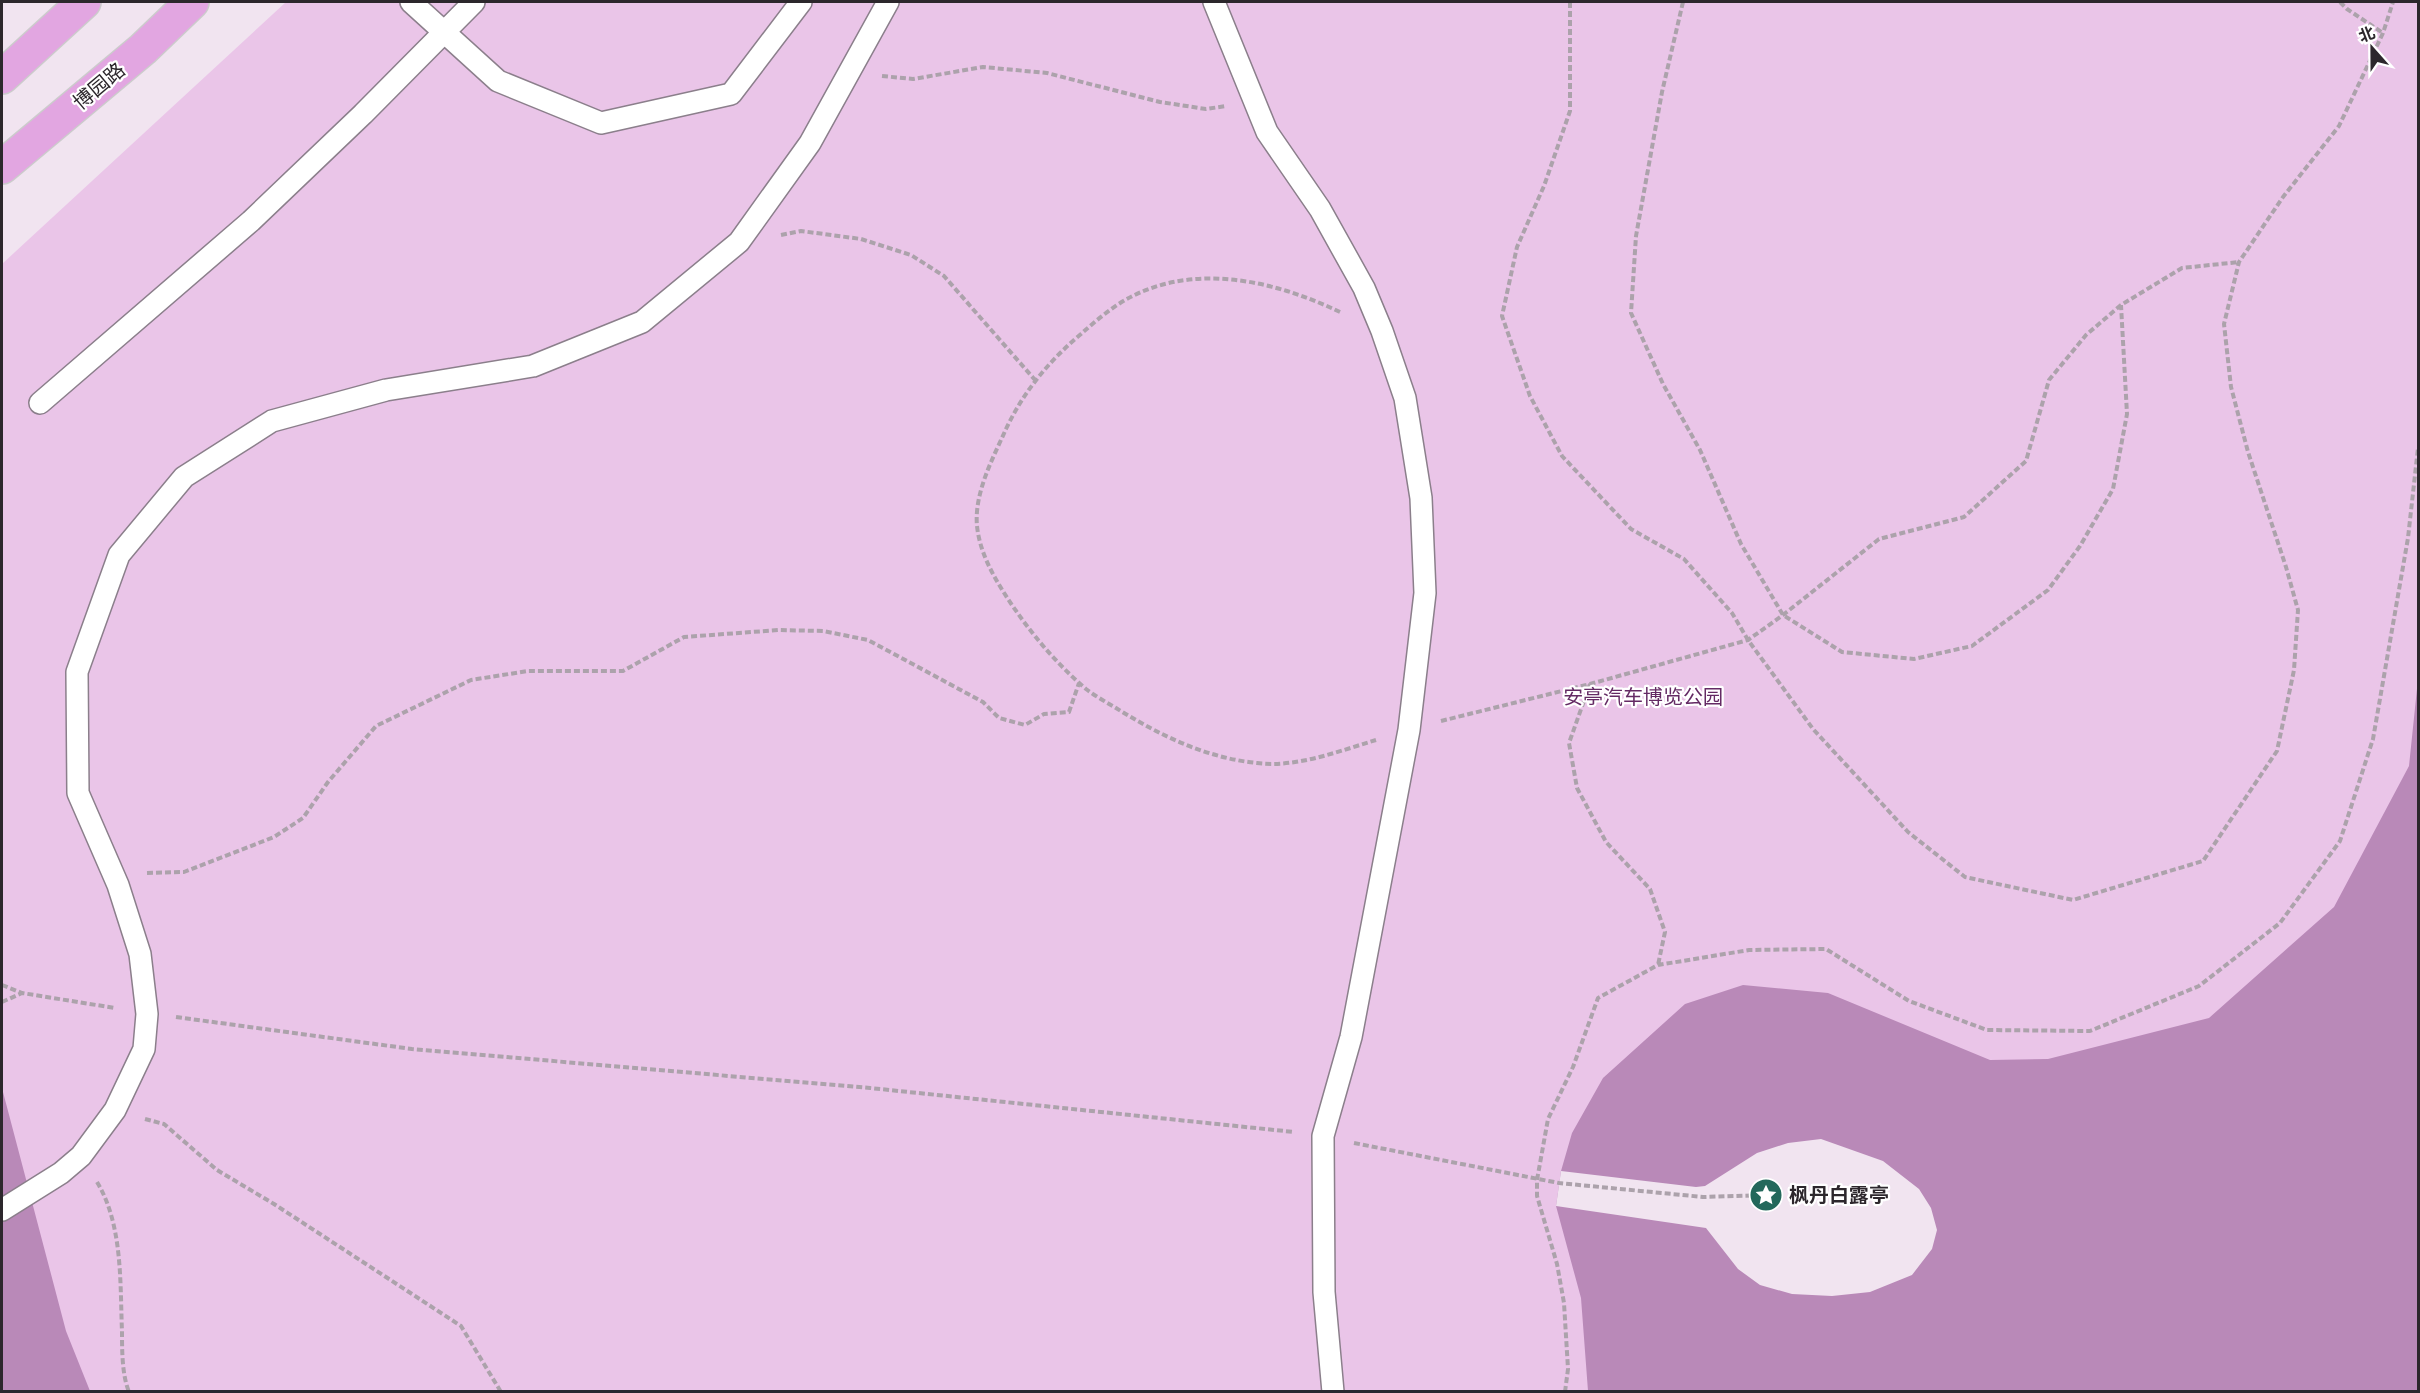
<svg xmlns="http://www.w3.org/2000/svg" width="2420" height="1393" font-family="'Fira Sans','Noto Sans SC',sans-serif">
<rect width="100%" height="100%" fill="#f1e4f0"/>
<!-- green -->
<path fill="#eac5e8" d="M 286,2 L 2418,2 L 2418,1391 L 2,1392 L 2,264 Z"/>
<!-- water -->
<path fill="#b989b8" d="M 2418,679 L 2418,1391 L 1588,1391 L 1581,1298 L 1556,1206 L 1561,1171 L 1572,1133 L 1603,1078 L 1685,1004 L 1743,985 L 1828,993 L 1990,1060 L 2048,1059 L 2209,1018 L 2334,907 L 2409,766 Z
M 2,1079 L 3,1092 L 66,1331 L 90,1391 L 2,1391 Z"/>
<!-- pier -->
<path fill="#f1e4f0" d="M 1821,1139 L 1883,1161 L 1919,1189 L 1931,1208 L 1937,1230 L 1932,1249 L 1912,1275 L 1870,1292 L 1832,1296 L 1792,1294 L 1760,1285 L 1738,1269 L 1706,1228 L 1556,1206 L 1561,1171 L 1696,1187 L 1705,1186 L 1757,1153 L 1788,1143 Z"/>
<g fill="none" stroke-linecap="round" stroke-linejoin="round">
<!-- lane casing -->
<g stroke="#8b7f8b" stroke-width="24">
<path id="lane" d="M 411,2 L 498,81 L 601,123 L 731,94 L 801,2
M 1214,2 L 1267,132 L 1320,209 L 1364,288 L 1382,331 L 1405,398 L 1421,498 L 1425,593 L 1409,730 L 1351,1037 L 1323,1136 L 1324,1292 L 1333,1392
M 40,403 L 251,221 L 363,114 L 474,2
M 2,1210 L 61,1173 L 81,1156 L 115,1110 L 144,1049 L 147,1014 L 140,954 L 118,885 L 78,793 L 77,672 L 119,555 L 184,477 L 272,421 L 386,390 L 533,366 L 642,322 L 739,242 L 810,143 L 888,2"/>
</g>
<!-- primary casing -->
<g stroke="#cccbcc" stroke-width="36">
<path id="primary" d="M 2,77 L 84,2
M 2,167 L 143,49 L 192,2"/>
</g>
<!-- path -->
<path stroke="#aca2ab" stroke-width="4" stroke-dasharray="6 3" stroke-linecap="butt" d="M 1570,2 L 1570,111 L 1544,186 L 1517,247 L 1502,316 L 1530,396 L 1562,456 L 1631,529 L 1684,559 L 1732,613 L 1748,640 L 1813,729 L 1908,832 L 1965,877 L 2073,900 L 2203,861 L 2277,751 L 2294,670 L 2298,610 L 2286,567 L 2248,452 L 2231,387 L 2224,324 L 2239,262 L 2283,197 L 2339,126 L 2383,33 L 2393,2
M 1683,2 L 1662,92 L 1636,236 L 1631,313 L 1663,384 L 1700,450 L 1741,544 L 1783,615 L 1842,652 L 1914,659 L 1972,646 L 2048,590 L 2080,546 L 2113,489 L 2127,414 L 2121,305
M 2340,2 L 2347,9 L 2383,33
M 882,76 L 913,79 L 983,67 L 1047,73 L 1160,102 L 1206,109 L 1226,106
M 781,235 L 801,231 L 861,239 L 911,255 L 944,276 L 1035,380
M 1340,312 C 1271,279 1186,260 1117,305 C 1104,314 1092,324 1081,334 C 1049,361 1024,391 1006,429 C 993,458 974,493 977,526 C 980,555 996,581 1012,605 C 1033,636 1057,664 1086,689 C 1095,696 1106,702 1116,708 C 1159,735 1206,758 1257,763 C 1297,768 1339,751 1376,740
M 1590,684 L 1569,743 L 1577,788 L 1606,842 L 1650,889 L 1665,932 L 1658,965
M 1441,721 L 1590,684 L 1748,640 L 1783,615 L 1879,539 L 1964,517 L 2026,461 L 2049,380 L 2086,335 L 2121,305 L 2182,268 L 2239,262
M 147,873 L 184,872 L 274,837 L 303,818 L 328,782 L 376,726 L 471,680 L 528,671 L 623,671 L 684,637 L 779,630 L 823,631 L 868,640 L 983,702 L 999,718 L 1025,725 L 1044,714 L 1069,712 L 1079,683
M 2,985 L 22,993 L 115,1008
M 2,1002 L 22,993
M 176,1017 L 412,1049 L 870,1088 L 1294,1132
M 145,1119 L 164,1124 L 217,1170 L 274,1204 L 461,1326 L 501,1392
M 1354,1143 L 1559,1183 L 1703,1197 L 1766,1195
M 97,1182 C 123,1225 120,1283 122,1332 C 122,1350 122,1375 129,1392
M 1565,1392 L 1568,1369 L 1564,1303 L 1557,1264 L 1537,1196 L 1537,1180 L 1548,1119 L 1573,1067 L 1598,998 L 1658,965 L 1749,950 L 1826,949 L 1909,1001 L 1987,1030 L 2090,1031 L 2199,986 L 2280,923 L 2340,841 L 2373,739 L 2408,538 L 2418,448"/>
<!-- lane -->
<use href="#lane" stroke="#fff" stroke-width="21"/>
<!-- primary -->
<use href="#primary" stroke="#e2a6e1" stroke-width="33"/>
</g>
<!-- icons -->
<defs>
<g id="sight-disc" transform="scale(1.725)"><circle r="9.5" fill="#23685b" stroke="#fff"/><path d="M0-6L1.8-2.2L6-1.7L2.9 1.2L3.7 5.4L0 3.3L-3.7 5.4L-2.9 1.2L-6-1.7L-1.8-2.2Z" fill="#fff"/></g>
</defs>
<g fill-rule="evenodd">
<use href="#sight-disc" x="1766" y="1195"/>
</g>
<g text-anchor="middle" stroke-width="4.5" stroke-linejoin="round" paint-order="stroke">
<!-- street labels -->
<g font-size="20" fill="#2c272c" stroke="#fff">
<text transform="translate(99 86) rotate(-40)" y="7">博园路</text>
</g>
<!-- park labels -->
<g font-size="20" fill="#642a64" stroke="#fff">
<text x="1643" y="704">安亭汽车博览公园</text>
</g>
<!-- poi labels -->
<g font-size="20" font-weight="bold" fill="#2c272c" stroke="#fff" text-anchor="start">
<text x="1789" y="1202">枫丹白露亭</text>
</g>
</g>
<!-- border -->
<rect width="2420" height="1393" fill="none" stroke="#2c272c" stroke-width="6"/>
<!-- north arrow -->
<g transform="translate(2372 48) rotate(339)" stroke="#ffffff" stroke-width="4.5" paint-order="stroke">
<path d="M0-4.5L10 22L0 15L-10 22Z" fill="#2c272c"/>
<text y="-9" font-size="16" font-weight="bold" text-anchor="middle" fill="#2c272c">北</text>
</g>
</svg>
